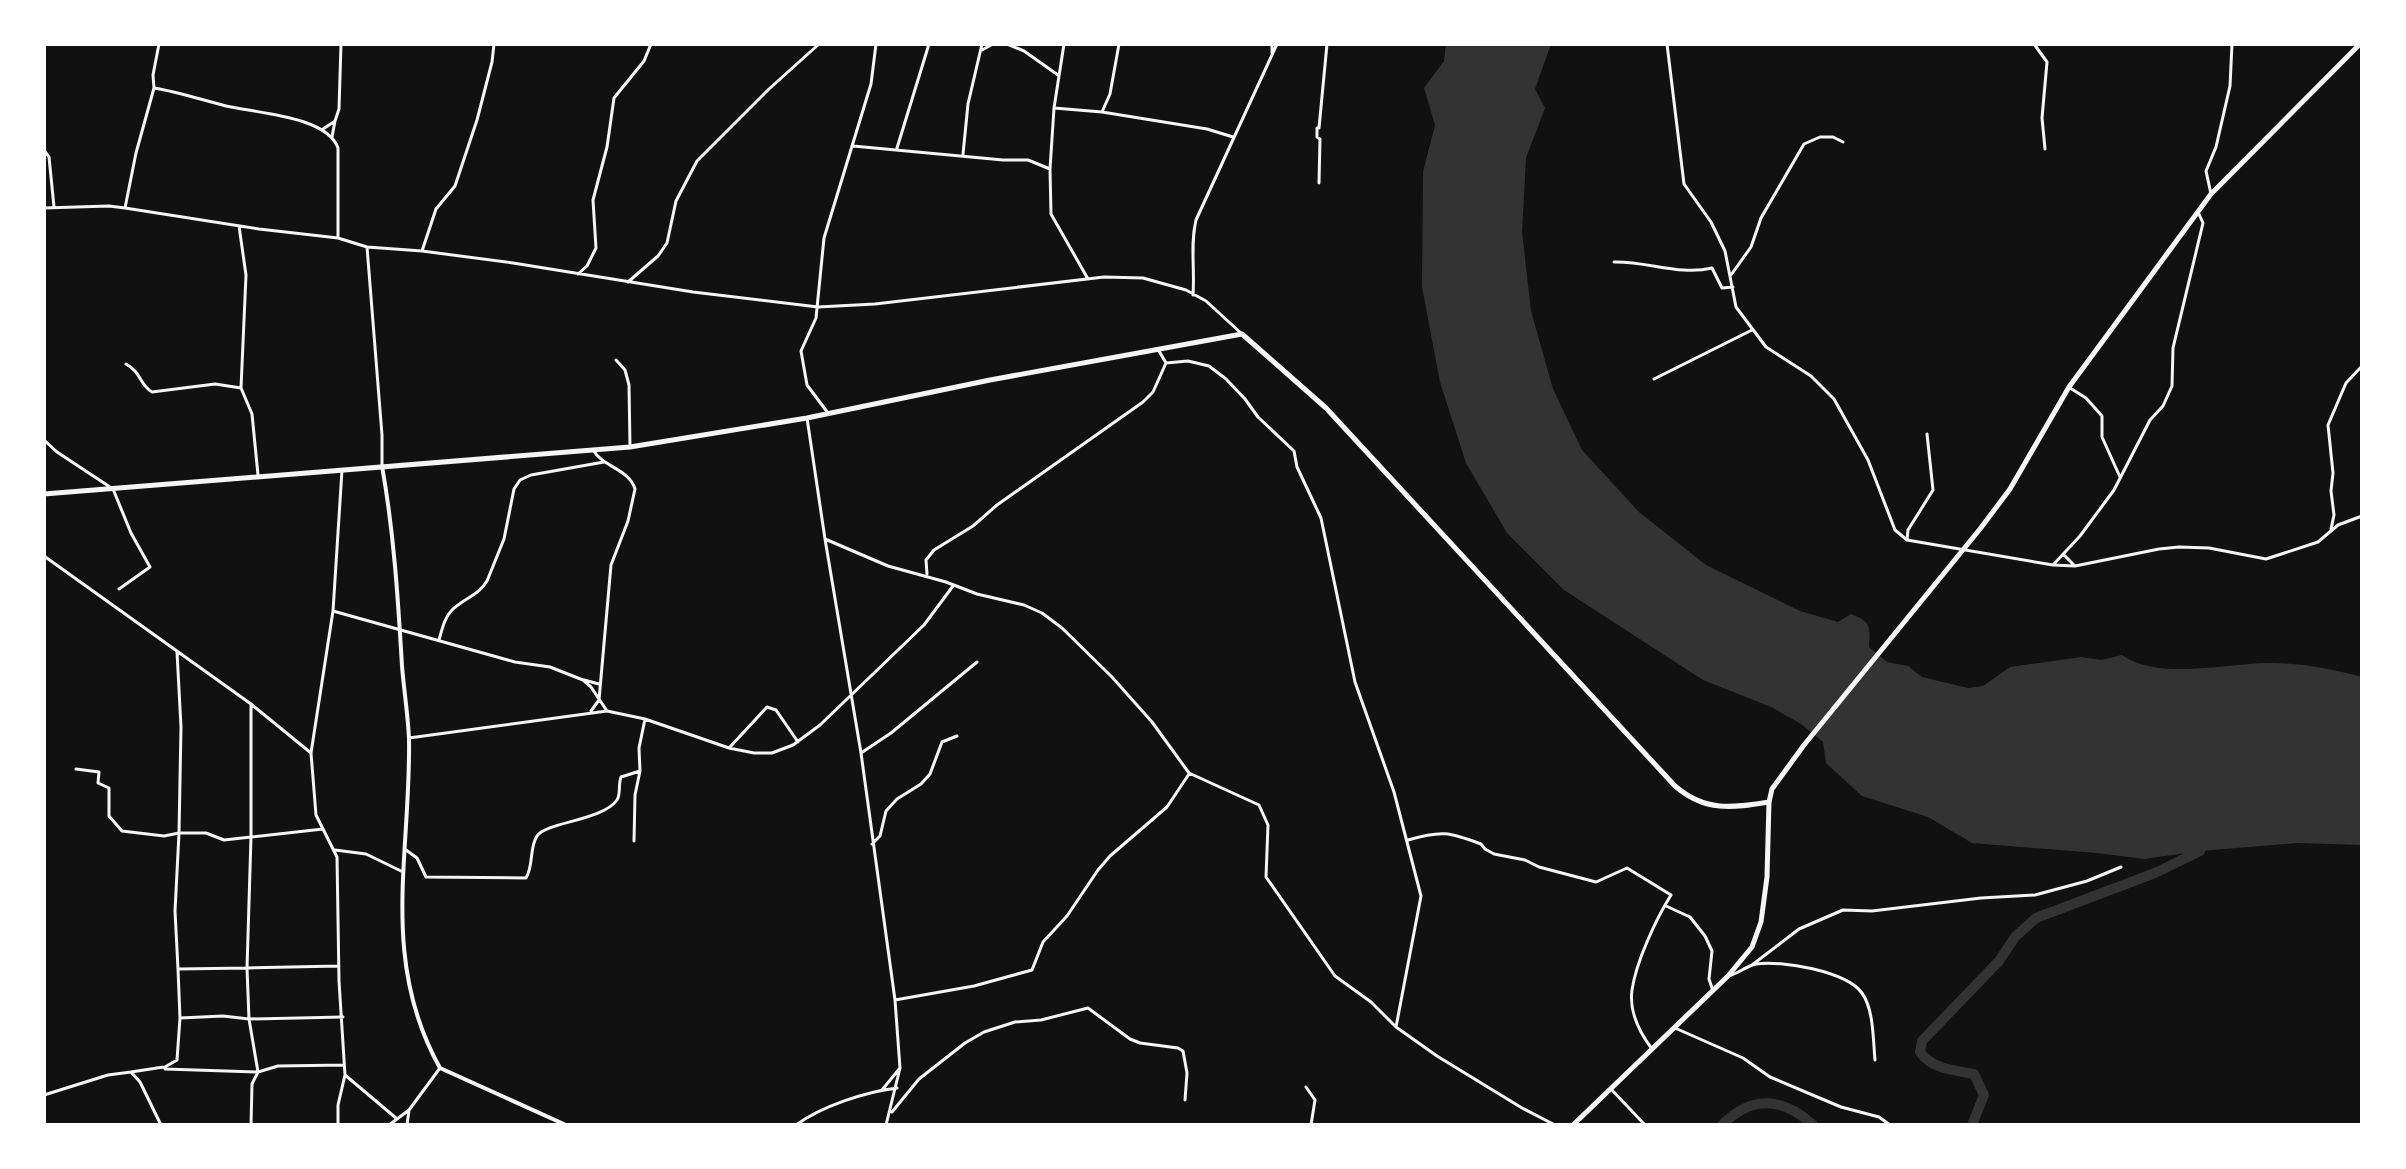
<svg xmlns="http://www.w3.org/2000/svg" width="2406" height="1169" font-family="Helvetica,sans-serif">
<rect width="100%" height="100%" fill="#111"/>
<!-- water -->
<path fill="#333" d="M 1446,44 L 1551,44 L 1535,89 L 1545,108 L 1526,158 L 1522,232 L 1531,311 L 1553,389 L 1582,450 L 1639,512 L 1706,565 L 1800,611 L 1838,622 L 1851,614 C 1872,622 1870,627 1869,647 L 1887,662 L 1908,666 L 1922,677 L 1968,688 L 1983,686 L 2010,667 L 2081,657 L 2101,660 L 2122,655 C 2158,681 2227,663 2270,663 C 2301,663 2332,669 2362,677 L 2362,845 L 2297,843 L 2200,851 L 2144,859 L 2097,853 L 1972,843 L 1928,817 L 1862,796 L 1826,763 L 1823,742 L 1801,724 L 1771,707 L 1703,680 L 1564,590 L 1507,533 L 1466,463 L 1440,382 L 1422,287 L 1423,172 L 1435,125 L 1424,88 L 1444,61 Z"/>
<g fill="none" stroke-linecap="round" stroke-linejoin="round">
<!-- river -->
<path stroke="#333" stroke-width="10" d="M 1722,1125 C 1752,1095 1783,1097 1813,1125
M 1972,1125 L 1984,1095 L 1974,1074 C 1953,1070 1932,1069 1920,1052 L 1922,1041 L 1999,961 L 2015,937 L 2036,918 L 2155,873 L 2200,851 L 2204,839"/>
<!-- minor -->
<path stroke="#f5f5f5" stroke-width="3" d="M 1007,44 L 1024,51 L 1058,75
M 1667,44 L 1684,184 L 1711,222 L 1725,251 L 1736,307 L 1766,347 L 1811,376 L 1834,399 L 1868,460 L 1895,530 L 1907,540 L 2053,565 L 2075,566 L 2159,549 L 2179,547 L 2209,548 L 2266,559 L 2318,542 L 2338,525 L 2362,516
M 2034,44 L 2047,62 L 2042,118 L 2045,149
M 982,50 L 993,44
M 1272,53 L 1272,44
M 154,88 L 153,75 L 159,44
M 1054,108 L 1102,112 L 1207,129 L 1233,137
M 1102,112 L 1110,94 L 1119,44
M 323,129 L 335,121 L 339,109 L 341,44
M 332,137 L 335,121
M 853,146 L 1003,160 L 1028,160 L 1050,169 L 1051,214 L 1088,279
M 897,148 L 929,44
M 44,150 L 49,157 L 54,207
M 963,154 L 968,104 L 982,44
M 1050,169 L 1054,108 L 1064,44
M 1319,183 L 1320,139 L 1317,137 L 1317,128 L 1319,128 L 1327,44
M 2211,194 L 2206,171 L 2216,147 L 2230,86 L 2232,44
M 44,208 L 109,206 L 125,208 L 259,229 L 338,238 L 367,247 L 422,251 L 513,263 L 693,292 L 818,307 L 875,304 L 1104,277 L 1143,278 L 1186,290 L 1206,301 L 1242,334
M 125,208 L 136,153 L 154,88 C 179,92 202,100 226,106 C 256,113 327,116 338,148 L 338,238
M 239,226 L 246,275 L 241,388 L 252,414 L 258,475
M 367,247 L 382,435 L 382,466
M 422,251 L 436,209 L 455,186 L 477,120 L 492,62 L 494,44
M 1614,262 C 1647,261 1680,276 1712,268 L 1722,288 L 1733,287
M 578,274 L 587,266 L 596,248 L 593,200 L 607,147 L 614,98 L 644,61 L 651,44
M 1731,275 L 1751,247 L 1761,218 L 1804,144 L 1820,137 L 1833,137 L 1843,142
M 628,282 L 658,256 L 667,243 L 676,201 L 697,161 L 769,89 L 819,44
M 1193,295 C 1195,269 1190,245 1196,220 L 1277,44
M 616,360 L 625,370 L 629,385 L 630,447
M 1166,363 L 1188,361 L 1209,366 L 1226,379 L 1245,399 L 1258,417 L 1294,451 L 1297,467 L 1321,518 L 1355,682 L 1394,792 L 1421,896 L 1396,1027
M 126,364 C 141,372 140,385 152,392 L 215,384 L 241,388
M 1654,379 L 1752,330
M 2070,388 L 2086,398 L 2102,416 L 2102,437 L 2120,477
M 828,413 L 807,385 L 801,351 L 816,318 L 824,238 L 871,84 L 876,44
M 807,418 L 825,539 L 861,753 L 895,1000 L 900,1068 L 886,1125
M 44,440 L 57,452 L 113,489 L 131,533 L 150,567 L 119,589
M 2331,529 L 2334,515 L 2331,491 L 2333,473 L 2328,425 L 2346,383 L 2362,366
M 825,539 L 888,566 L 946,582 L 977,594 L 1024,605 L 1042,613 L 1062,628 L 1112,677 L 1152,722 L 1189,773 L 1259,805 L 1268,825 L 1266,877 L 1335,976 L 1371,1002 L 1396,1027 L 1437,1056 L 1522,1108 L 1555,1125
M 1907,540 L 1908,530 L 1933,490 L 1927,434
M 2063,554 L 2074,565
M 44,556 L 251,704 L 311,753
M 2053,565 L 2080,536 L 2114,490 L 2150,420 L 2163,406 L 2172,386 L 2173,348 L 2203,223 L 2198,212
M 927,574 L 926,560 L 934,550 L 973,526 L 997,505 L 1143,402 L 1153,392 L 1166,363 L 1159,351
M 333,611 L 515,662 L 550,667 L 583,680 L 591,687 L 607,711
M 439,640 C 442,630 444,618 452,610 C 463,599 479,595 487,581 L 504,539 L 514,489 L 520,480 L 531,475 L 604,462
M 584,680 L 599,684
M 591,711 L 599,700 L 611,565 L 628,521 L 635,489 C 629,469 603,467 593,450
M 409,738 L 607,711 L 645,719 L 729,748 L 754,753 L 772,753 L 793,745 L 820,725 L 924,625 L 953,586
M 730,747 L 767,707 L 776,710 L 798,742
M 861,753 L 891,733 L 977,662
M 76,769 L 99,772 L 98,783 L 109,788 L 109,816 L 122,831 L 164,836 L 179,833 L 181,727 L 177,652
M 323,829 L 251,837 L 247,968 L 339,966
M 1408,840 C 1442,830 1449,832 1481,844 L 1485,849 L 1494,854 L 1525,860 L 1539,867 L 1596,882 L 1627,868 L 1671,895 C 1656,919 1636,962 1632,990 C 1629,1011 1640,1033 1652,1049
M 634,841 L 635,795 L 640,771 L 639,748 L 645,719
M 872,844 L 880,836 L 886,811 L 897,799 L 921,784 L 930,774 L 942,742 L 957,736
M 335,850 L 366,854 L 401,871
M 406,850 L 417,858 L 426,877 L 526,878 C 534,865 529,848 537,836 C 546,822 602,821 617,800 C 621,794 618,785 621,777 L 640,771
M 1666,906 L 1690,917 L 1705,936 L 1712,951 L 1709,979 L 1713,991
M 1752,965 L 1799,929 L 1843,910 L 1872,911 L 1981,898 L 2035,895 L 2087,881 L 2121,867
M 178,969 L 175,911 L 179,833 L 206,833 L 224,840 L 251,837 L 251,704
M 1728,976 C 1738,974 1746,966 1756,964 C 1781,960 1846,971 1862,993 C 1874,1010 1873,1040 1875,1060
M 895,1000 L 974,986 L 1032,970 L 1043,942 L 1067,916 L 1098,870 L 1110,856 L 1167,807 L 1189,774
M 1675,1028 L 1743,1058 L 1770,1077 L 1841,1107 L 1879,1117 L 1890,1125
M 156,1068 L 165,1067 L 177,1060 L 180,1018 L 178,969 L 247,968 L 249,1019 L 343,1017
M 165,1069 L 258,1072 L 249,1019 L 223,1016 L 180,1018
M 131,1072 L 157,1068
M 345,1075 L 396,1118
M 1306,1087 L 1315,1100 L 1311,1125
M 1611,1089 L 1645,1125
M 882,1090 L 900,1068
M 44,1095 L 108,1075 L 131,1072 L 140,1082 L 161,1125
M 892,1112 L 919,1079 L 965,1043 L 984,1032 L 1015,1022 L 1041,1020 L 1088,1008 L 1130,1039 L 1140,1043 L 1178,1048 L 1183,1051 L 1187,1073 L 1185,1100
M 251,1125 L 252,1084 L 258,1072 L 278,1066 L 344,1065
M 338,1125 L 338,1105 L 345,1075 L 339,981 L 337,857 L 316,815 L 311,753 L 333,611 L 342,470
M 389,1125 L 409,1110 L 440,1068
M 407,1125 L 409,1110
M 796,1125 C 822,1106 865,1092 897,1088"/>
<!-- tertiary -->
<path stroke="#f5f5f5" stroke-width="4" d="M 382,466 C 394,533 398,599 402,666 C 404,691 408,715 409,739 C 411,855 379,959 440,1068 L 566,1125"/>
<!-- primary -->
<path stroke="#f5f5f5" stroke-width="5" d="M 1573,1125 L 1728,976 L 1752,947 L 1761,922 L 1767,877 L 1769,802"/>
<!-- trunk -->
<path stroke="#f5f5f5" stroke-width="5" d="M 44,494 L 630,447 L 807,418 L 990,380 L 1242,334 L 1326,408 L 1675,786 C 1705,812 1732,808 1769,802 L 1772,789 L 1804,745 L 1980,529 L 2010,489 L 2069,387 L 2211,194 L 2360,44"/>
</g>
<!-- border -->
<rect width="2406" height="1169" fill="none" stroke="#ffffff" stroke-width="92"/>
</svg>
